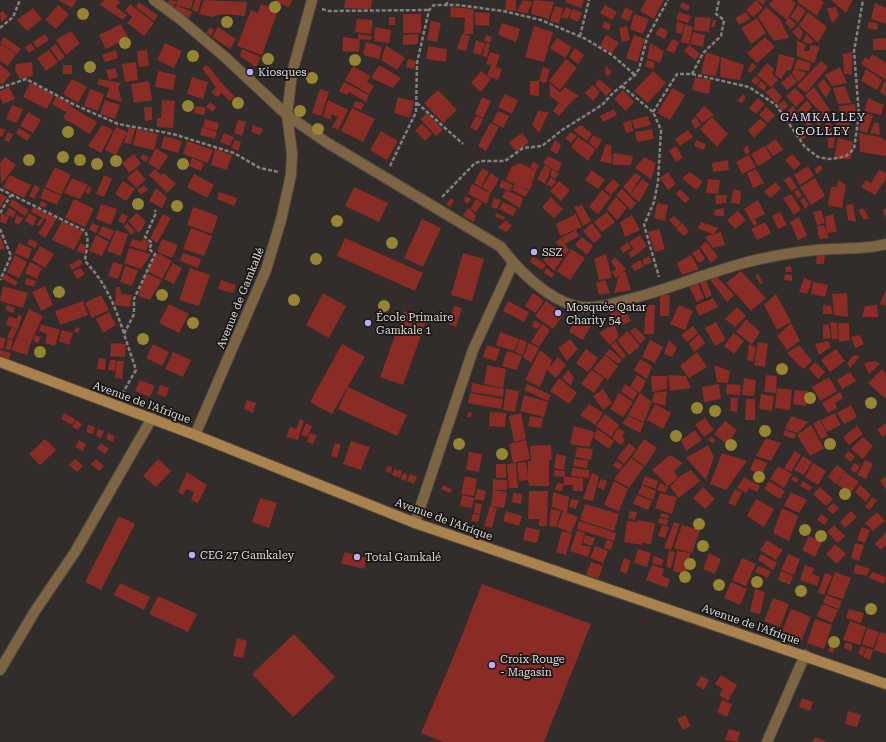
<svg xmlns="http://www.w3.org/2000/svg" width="886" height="742" font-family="'Roboto Serif',serif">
<rect width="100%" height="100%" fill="#322d2a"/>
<!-- building -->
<path fill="#882c25" d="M 58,0 L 75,0 L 76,1 L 72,8 Z
M 104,0 L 117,0 L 120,2 L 116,7 L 127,15 L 123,20 L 100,5 Z
M 169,0 L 177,1 L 175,4 L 173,4 L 175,5 L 173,8 L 167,6 Z
M 178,0 L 193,0 L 191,9 L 176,5 Z
M 195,0 L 201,0 L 198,12 L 192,10 Z
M 204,0 L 247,2 L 245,16 L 222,14 L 212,17 L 199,14 Z
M 276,0 L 292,0 L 289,7 L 275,2 Z
M 345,0 L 372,0 L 371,9 L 344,8 Z
M 506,0 L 516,0 L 516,11 L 505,10 Z
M 523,0 L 533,2 L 527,14 L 517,11 Z
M 534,0 L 554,2 L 549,19 L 531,14 Z
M 566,0 L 584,0 L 581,8 L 565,2 Z
M 646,0 L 664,0 L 654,19 L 640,11 Z
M 756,0 L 763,8 L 753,17 L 746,10 Z
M 757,0 L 766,0 L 763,5 Z
M 773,0 L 791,0 L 796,3 L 787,20 L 769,5 Z
M 798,0 L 821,0 L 824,2 L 817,16 L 797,2 Z
M 831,0 L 853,0 L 846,13 Z
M 139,2 L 158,16 L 154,21 L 136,7 Z
M 682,2 L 690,6 L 688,11 L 680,7 Z
M 875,3 L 886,8 L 886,24 L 871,19 Z
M 130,4 L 154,23 L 144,36 L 127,23 L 132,17 L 125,11 Z
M 261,4 L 278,10 L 262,55 L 237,46 L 251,10 L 258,13 Z
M 58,5 L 69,14 L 56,29 L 45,20 Z
M 176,5 L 192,12 L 189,18 L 174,10 Z
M 605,5 L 617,12 L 612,20 L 600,13 Z
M 798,5 L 806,11 L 798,22 L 790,17 Z
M 555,6 L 563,8 L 559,24 L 550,21 Z
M 451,7 L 474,9 L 473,34 L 464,34 L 465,18 L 450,17 Z
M 566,7 L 572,10 L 567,19 L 561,17 Z
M 625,7 L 633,11 L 629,21 L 621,18 Z
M 766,7 L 780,19 L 789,38 L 774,41 L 758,17 Z
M 836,7 L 839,16 L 832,23 L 827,8 Z
M 33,8 L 42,19 L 27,31 L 17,20 Z
M 573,9 L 582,13 L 578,22 L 569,18 Z
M 3,11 L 8,17 L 1,22 L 0,13 Z
M 475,12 L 490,13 L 489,26 L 475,25 Z
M 679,12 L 691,16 L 688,23 L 676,19 Z
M 746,12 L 750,19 L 739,25 L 735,18 Z
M 808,12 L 827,27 L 818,43 L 799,25 Z
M 403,14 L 421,14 L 421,33 L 403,33 Z
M 634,14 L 649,19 L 643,34 L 630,29 Z
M 389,17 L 395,17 L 395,25 L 389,25 Z
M 695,17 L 711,18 L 709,32 L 694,30 Z
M 757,18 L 766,33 L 751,44 L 741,28 Z
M 789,18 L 796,24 L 792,29 L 785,23 Z
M 357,19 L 373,20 L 371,34 L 355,32 Z
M 713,20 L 716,20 L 715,27 L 711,27 Z
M 431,21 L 441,23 L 437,42 L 427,40 Z
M 604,21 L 611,24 L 609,31 L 602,27 Z
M 677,21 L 684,24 L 682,33 L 676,33 Z
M 869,22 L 877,23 L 878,30 L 867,28 Z
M 502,23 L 520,29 L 516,42 L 498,35 Z
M 121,24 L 128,38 L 106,49 L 99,35 Z
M 685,24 L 693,27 L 689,44 L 681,42 Z
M 534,26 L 553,32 L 544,62 L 525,57 Z
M 627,26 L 630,40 L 622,42 L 619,28 Z
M 798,26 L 803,32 L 800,40 L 792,32 Z
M 210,27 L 214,30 L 211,36 L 206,33 Z
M 218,27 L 236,39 L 230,49 L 212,37 Z
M 375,27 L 391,30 L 389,43 L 374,41 Z
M 660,27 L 668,31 L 665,39 L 655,34 Z
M 71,31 L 80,43 L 66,55 L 56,40 Z
M 693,32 L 705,35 L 703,47 L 690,44 Z
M 45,34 L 49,40 L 37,48 L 33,42 Z
M 358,34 L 372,36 L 371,40 L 360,39 L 359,52 L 342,51 L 343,37 L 358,39 Z
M 418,34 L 418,44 L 403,45 L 403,35 Z
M 462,34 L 470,36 L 466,51 L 457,49 Z
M 806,34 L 814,41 L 810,44 L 803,42 Z
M 486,35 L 492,37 L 490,43 L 484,41 Z
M 606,35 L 619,43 L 612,53 L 600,46 Z
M 634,35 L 645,39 L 637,62 L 626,58 Z
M 4,37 L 21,49 L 17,54 L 0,43 Z
M 765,37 L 775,47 L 757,63 L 747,53 Z
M 557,38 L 572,47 L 565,58 L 550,48 Z
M 886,38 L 886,50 L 873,50 L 873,39 Z
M 672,39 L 679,42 L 674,53 L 666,50 Z
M 476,40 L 485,43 L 481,55 L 473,53 Z
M 797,40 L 806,45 L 804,51 L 809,51 L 811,45 L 820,47 L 814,63 L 797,56 Z
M 366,42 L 382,47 L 379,59 L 363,55 Z
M 31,43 L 35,49 L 29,53 L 25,47 Z
M 165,43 L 182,51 L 174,68 L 157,60 Z
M 486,43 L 490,44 L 487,57 L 482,56 Z
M 650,43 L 664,51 L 660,63 L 647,58 Z
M 0,44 L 16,54 L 8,66 L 0,61 Z
M 56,44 L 65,57 L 59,61 L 50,48 Z
M 386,45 L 405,58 L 397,70 L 381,60 Z
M 689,45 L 700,54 L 695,60 L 684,51 Z
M 428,46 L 447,49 L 446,62 L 426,59 Z
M 575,48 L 584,55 L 578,64 L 569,57 Z
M 242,49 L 261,57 L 256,67 L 240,56 Z
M 49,50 L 58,62 L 46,71 L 37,58 Z
M 116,50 L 118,58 L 105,62 L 102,55 Z
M 147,50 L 149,66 L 139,67 L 137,51 Z
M 490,52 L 500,55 L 496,67 L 502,69 L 498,80 L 487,76 L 491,65 L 486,64 Z
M 706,52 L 720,57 L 716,76 L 701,74 Z
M 852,52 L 852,74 L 844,74 L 843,54 Z
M 779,54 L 795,58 L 791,70 L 786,71 L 781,79 L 775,75 Z
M 872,54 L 886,63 L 886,80 L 861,64 L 865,57 L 869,60 Z
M 721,57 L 744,65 L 740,80 L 720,77 Z
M 408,59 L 416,61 L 414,69 L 406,67 Z
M 566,59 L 577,68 L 560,90 L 549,81 Z
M 797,59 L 811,63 L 809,71 L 794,69 Z
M 647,60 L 654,62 L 654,69 L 645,67 Z
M 821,61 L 828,67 L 806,93 L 797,86 Z
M 32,62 L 33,76 L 20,79 L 15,70 L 16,64 Z
M 136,62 L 138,80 L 125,82 L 122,64 Z
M 752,63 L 756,66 L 751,73 L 747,71 Z
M 767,63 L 774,69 L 772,74 L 778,80 L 771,87 L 757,75 Z
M 0,64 L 11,74 L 2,85 L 0,83 Z
M 63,65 L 72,65 L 72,74 L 63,74 Z
M 207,65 L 221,82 L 235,97 L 229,101 L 222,93 L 217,97 L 211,92 L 216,87 L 202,68 Z
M 379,65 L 401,78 L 393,88 L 371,78 Z
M 353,66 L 370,76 L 367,82 L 374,86 L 369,94 L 345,80 Z
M 606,66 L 612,72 L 608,77 L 605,73 Z
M 543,67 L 550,69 L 546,83 L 539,81 Z
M 840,67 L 847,83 L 832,86 L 825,75 Z
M 115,68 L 118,77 L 109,80 L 106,70 Z
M 794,69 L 807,73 L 798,82 L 792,73 Z
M 866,69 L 882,80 L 877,90 L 861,81 Z
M 158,71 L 176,75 L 173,90 L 155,87 Z
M 481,71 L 491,79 L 481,92 L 471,83 Z
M 653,71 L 666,83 L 648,103 L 634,91 Z
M 791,74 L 797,82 L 787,90 L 781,83 Z
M 756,76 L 760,80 L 756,85 L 751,81 Z
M 192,77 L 208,82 L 203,99 L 187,94 Z
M 695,77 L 711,80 L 709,94 L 692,90 Z
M 72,79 L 87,87 L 78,103 L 63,94 Z
M 99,79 L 121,83 L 118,87 L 122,102 L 106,97 L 109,88 L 97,84 Z
M 599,79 L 612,90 L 606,96 L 595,84 Z
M 824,79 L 831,89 L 826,98 L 817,85 Z
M 149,81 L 152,100 L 134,103 L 131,84 Z
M 530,81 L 539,81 L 539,96 L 530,95 Z
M 761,81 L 767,86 L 764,91 L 757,86 Z
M 884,81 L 886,83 L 886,96 L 880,92 Z
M 344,82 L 369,95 L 366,102 L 349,92 L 347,95 L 339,91 Z
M 30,83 L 54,95 L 47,109 L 23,97 Z
M 549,83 L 560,92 L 565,87 L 579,96 L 572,101 L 559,116 L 553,111 L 559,103 L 550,96 Z
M 593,85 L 600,92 L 593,101 L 585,93 Z
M 845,86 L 851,103 L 838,104 L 833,88 Z
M 9,87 L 15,99 L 3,104 L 0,98 L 0,91 Z
M 773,87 L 782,97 L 777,104 L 765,92 Z
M 814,87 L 830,110 L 823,116 L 805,95 Z
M 672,88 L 685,95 L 670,120 L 657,113 Z
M 795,88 L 805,98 L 796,107 L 786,96 Z
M 90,89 L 104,94 L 98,111 L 84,106 Z
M 320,89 L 329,92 L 321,116 L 312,113 Z
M 438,90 L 457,110 L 443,123 L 424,103 Z
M 623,90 L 634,102 L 626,111 L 614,99 Z
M 505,94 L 518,100 L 512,114 L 498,107 Z
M 743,94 L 746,98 L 741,103 L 737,101 Z
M 57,96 L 71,104 L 66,112 L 52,104 Z
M 398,97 L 414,101 L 410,118 L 394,113 Z
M 482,97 L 491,101 L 483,118 L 475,114 Z
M 758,98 L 765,104 L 756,114 L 749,108 Z
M 868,98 L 884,105 L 881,115 L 864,111 Z
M 105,100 L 120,105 L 115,119 L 100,114 Z
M 162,100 L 175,101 L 173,128 L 157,127 L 157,118 L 161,118 Z
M 328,100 L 348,110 L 338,130 L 332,127 L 338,117 L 332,114 L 330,120 L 323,116 Z
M 784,100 L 788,107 L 782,111 L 778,105 Z
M 807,100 L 812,107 L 802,118 L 798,110 Z
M 356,101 L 364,104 L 361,110 L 353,107 Z
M 210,102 L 216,107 L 213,112 L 206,107 Z
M 855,104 L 856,114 L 840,115 L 839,106 Z
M 12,105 L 23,109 L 17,123 L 6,119 Z
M 70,106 L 97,122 L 90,134 L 63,118 Z
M 195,106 L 206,108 L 204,115 L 194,113 Z
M 704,106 L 714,115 L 702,123 L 696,115 Z
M 793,106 L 799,116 L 791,124 L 784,114 Z
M 144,107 L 152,107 L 152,120 L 145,121 Z
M 766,107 L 775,115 L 768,123 L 759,115 Z
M 352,108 L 375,119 L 363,142 L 341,131 Z
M 614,109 L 617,115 L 603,122 L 600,116 Z
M 814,109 L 821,118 L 820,128 L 810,113 Z
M 498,111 L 509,116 L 503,128 L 492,122 Z
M 538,111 L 549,112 L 539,133 L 532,125 Z
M 28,112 L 41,120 L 33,133 L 20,126 Z
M 864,112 L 873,116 L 867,133 L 859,130 Z
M 427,113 L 443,130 L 436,136 L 420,119 Z
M 476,116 L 483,119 L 477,131 L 470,128 Z
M 648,116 L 651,125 L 635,129 L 632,120 Z
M 807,116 L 812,125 L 808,127 L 803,119 Z
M 696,117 L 701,125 L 695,129 L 691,121 Z
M 712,117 L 728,134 L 717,147 L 700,129 Z
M 836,117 L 850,117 L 849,135 L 835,134 Z
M 205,119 L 219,123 L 217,131 L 203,127 Z
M 760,119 L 767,124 L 754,138 L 748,130 Z
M 238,120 L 246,122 L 242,136 L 234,133 Z
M 631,120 L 633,131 L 626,133 L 623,123 Z
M 825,122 L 831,123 L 831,134 L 824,132 Z
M 874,122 L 879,123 L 880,135 L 870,133 Z
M 490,123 L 499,127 L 486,151 L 478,146 Z
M 422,124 L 432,134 L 425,141 L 415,130 Z
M 102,125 L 113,130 L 101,153 L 88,146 Z
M 253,125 L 263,129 L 260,135 L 251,132 Z
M 581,125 L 592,134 L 587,141 L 573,130 Z
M 116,127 L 127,132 L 116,155 L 105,150 Z
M 129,127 L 135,129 L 131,144 L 124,143 Z
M 202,127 L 217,132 L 215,139 L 200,135 Z
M 0,128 L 5,130 L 2,137 L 0,136 Z
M 19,128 L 31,135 L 27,141 L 16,133 Z
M 137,129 L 158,134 L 154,150 L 133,145 Z
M 652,129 L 654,139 L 637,142 L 635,132 Z
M 688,130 L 693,137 L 680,146 L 675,139 Z
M 381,131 L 398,141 L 387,160 L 370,150 Z
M 8,132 L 13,134 L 9,142 L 4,140 Z
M 571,132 L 577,136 L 571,143 L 565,138 Z
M 224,133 L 234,137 L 230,146 L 220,142 Z
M 522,133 L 529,142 L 516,152 L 509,142 Z
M 859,133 L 880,137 L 886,141 L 886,156 L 860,152 Z
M 802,134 L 806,137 L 802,140 L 799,137 Z
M 593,135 L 602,140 L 597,149 L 589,142 Z
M 164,136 L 182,141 L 178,153 L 161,148 Z
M 578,137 L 596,149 L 588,161 L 571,147 Z
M 835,137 L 834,148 L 828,148 L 828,138 Z
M 838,138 L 853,142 L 851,159 L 834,159 Z
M 776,139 L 783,150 L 773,156 L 766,146 Z
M 235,140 L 241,142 L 238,151 L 231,148 Z
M 555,140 L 561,145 L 557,154 L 550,150 Z
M 696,140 L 706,144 L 704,150 L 694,146 Z
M 187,141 L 213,150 L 208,163 L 183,154 Z
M 606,144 L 611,145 L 612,164 L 600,161 Z
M 748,145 L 750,152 L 746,155 L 743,149 Z
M 676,146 L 683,158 L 676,162 L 669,151 Z
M 765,146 L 772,158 L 758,166 L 751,154 Z
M 156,148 L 168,156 L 159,170 L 148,163 Z
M 215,149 L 232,155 L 227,170 L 211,165 Z
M 613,153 L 633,156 L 631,165 L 613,165 Z
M 134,154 L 141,164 L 129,173 L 122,163 Z
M 143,154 L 149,158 L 146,162 L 140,158 Z
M 792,154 L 801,164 L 794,170 L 785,160 Z
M 749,155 L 756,167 L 742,174 L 736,162 Z
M 548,156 L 562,163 L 558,172 L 543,163 Z
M 5,157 L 16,165 L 1,184 L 0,163 Z
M 644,157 L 656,163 L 651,179 L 635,168 Z
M 192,158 L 204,163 L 201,171 L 189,166 Z
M 728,160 L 729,170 L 713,172 L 712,163 Z
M 533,162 L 539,165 L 536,171 L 530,167 Z
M 520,163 L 536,171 L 530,190 L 519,186 L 529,191 L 525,197 L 512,190 L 515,184 L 506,180 L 511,167 Z
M 545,165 L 551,169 L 545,184 L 537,179 Z
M 820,165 L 823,169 L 817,174 L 814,169 Z
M 808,166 L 814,176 L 800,185 L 794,175 Z
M 55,167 L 71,175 L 61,195 L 45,187 Z
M 482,168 L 489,172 L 481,187 L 474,183 Z
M 137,169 L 146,180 L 136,188 L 127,178 Z
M 155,169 L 161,175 L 164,173 L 176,184 L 167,193 L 149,175 Z
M 552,169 L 559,174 L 555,179 L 550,175 Z
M 756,169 L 764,183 L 753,188 L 747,173 Z
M 592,170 L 605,180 L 598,189 L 585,180 Z
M 879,170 L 886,173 L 886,179 L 875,195 L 861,187 L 866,180 L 871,183 Z
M 668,172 L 676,184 L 668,190 L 660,178 Z
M 690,172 L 703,182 L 696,190 L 682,178 Z
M 491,173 L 499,179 L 491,193 L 482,187 Z
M 635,173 L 641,177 L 630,194 L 623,187 Z
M 194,174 L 214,185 L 207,198 L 187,187 Z
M 10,175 L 31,185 L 24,198 L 3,187 Z
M 104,175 L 112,179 L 104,197 L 96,194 Z
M 790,176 L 797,188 L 791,191 L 784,180 Z
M 551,177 L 556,181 L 552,187 L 546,185 Z
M 72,178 L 88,185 L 80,199 L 64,193 Z
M 815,178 L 825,196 L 811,205 L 800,187 Z
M 613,179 L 620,185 L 611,195 L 604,189 Z
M 642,179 L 649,184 L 639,202 L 630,195 Z
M 708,179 L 720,180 L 718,194 L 706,193 Z
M 502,180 L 513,185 L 510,191 L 499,187 Z
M 838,180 L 846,185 L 842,208 L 828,205 L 831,187 L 837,187 Z
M 123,181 L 135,189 L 126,201 L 115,194 Z
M 559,181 L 570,190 L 561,201 L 550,191 Z
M 776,182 L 781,189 L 770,198 L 764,191 Z
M 472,184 L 490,193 L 487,204 L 468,194 Z
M 35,185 L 40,188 L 34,199 L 29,196 Z
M 144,185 L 148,190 L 141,195 L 137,190 Z
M 89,186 L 92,188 L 89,194 L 85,192 Z
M 354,187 L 388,203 L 379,222 L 345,206 Z
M 44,188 L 61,196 L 57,205 L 40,198 Z
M 156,188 L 167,198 L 162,208 L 149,201 Z
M 622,189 L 636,203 L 631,210 L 616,195 Z
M 680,189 L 690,199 L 685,203 L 676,194 Z
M 733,189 L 741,191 L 740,204 L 731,203 Z
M 798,189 L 802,196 L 798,199 L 794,192 Z
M 506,190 L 523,198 L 520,208 L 502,197 Z
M 602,190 L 611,197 L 598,214 L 589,207 Z
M 219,192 L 237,198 L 234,206 L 217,199 Z
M 0,193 L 7,197 L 0,208 Z
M 791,194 L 801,210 L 794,215 L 783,198 Z
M 715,195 L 727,195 L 726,203 L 716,204 Z
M 466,196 L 471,199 L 468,204 L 463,201 Z
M 551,197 L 563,209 L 554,218 L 542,207 Z
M 616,197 L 627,208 L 617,220 L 607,209 Z
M 804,197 L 809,206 L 805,209 L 800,200 Z
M 451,198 L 454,200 L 450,207 L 446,204 Z
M 494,198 L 501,200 L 497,209 L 491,207 Z
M 12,199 L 29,210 L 25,216 L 9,205 Z
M 74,199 L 94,209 L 85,227 L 65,218 Z
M 476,199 L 482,203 L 476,212 L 470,209 Z
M 758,200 L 765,214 L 751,221 L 744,209 Z
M 41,201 L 47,204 L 45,208 L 39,206 Z
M 503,202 L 517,209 L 513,216 L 499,209 Z
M 657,203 L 668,205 L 665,221 L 654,218 Z
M 101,204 L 117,209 L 111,225 L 96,219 Z
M 853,204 L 856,222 L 848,220 L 846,205 Z
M 582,205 L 591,221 L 583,226 L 574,207 Z
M 33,207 L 57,218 L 45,238 L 38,233 L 47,220 L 31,212 Z
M 193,207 L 218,216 L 212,234 L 187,225 Z
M 9,208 L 16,212 L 13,218 L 5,214 Z
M 468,208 L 476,215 L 474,222 L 463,216 Z
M 724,208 L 724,216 L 715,216 L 714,210 Z
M 863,208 L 869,218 L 864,220 L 858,210 Z
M 886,208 L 886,218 L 882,210 Z
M 821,210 L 825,223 L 817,225 L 813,212 Z
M 738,211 L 746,220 L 735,229 L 727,220 Z
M 607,212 L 615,222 L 602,232 L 594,222 Z
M 780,212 L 787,225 L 778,229 L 772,216 Z
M 1,213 L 9,217 L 6,224 L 0,222 Z
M 29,213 L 37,218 L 33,226 L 25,221 Z
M 122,213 L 128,216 L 124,224 L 118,221 Z
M 137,213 L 146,222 L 139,233 L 128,221 Z
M 496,213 L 505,217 L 504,220 L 495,217 Z
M 163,214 L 171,218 L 157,243 L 150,238 Z
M 576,214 L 582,227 L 560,236 L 556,224 Z
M 833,214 L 837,232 L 827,233 L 825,217 Z
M 17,215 L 23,218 L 19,225 L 14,222 Z
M 632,215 L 640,230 L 625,237 L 620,222 Z
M 674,216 L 681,223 L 676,228 L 669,220 Z
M 799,217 L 807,236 L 798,240 L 790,222 Z
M 42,218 L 44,220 L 39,226 L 37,224 Z
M 422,219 L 441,228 L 423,267 L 404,258 Z
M 755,219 L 757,224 L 754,226 L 751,221 Z
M 506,220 L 512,226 L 506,232 L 498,227 Z
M 62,221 L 83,232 L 74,250 L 52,240 Z
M 701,222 L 718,228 L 714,234 L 721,232 L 725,245 L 713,248 L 705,237 L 713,234 L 697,228 Z
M 765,222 L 771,233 L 757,240 L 751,229 Z
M 92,223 L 99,226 L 96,233 L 89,230 Z
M 127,223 L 135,231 L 132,235 L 124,227 Z
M 592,223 L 602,236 L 594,243 L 583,231 Z
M 682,223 L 689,231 L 684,236 L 676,229 Z
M 824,225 L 829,238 L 819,239 L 817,226 Z
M 102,226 L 114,231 L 110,240 L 98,234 Z
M 191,228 L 212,236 L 204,256 L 183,249 Z
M 659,229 L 665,249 L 655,252 L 648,232 Z
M 116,230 L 128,234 L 121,256 L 107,251 Z
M 576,230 L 579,236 L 565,244 L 562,237 Z
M 0,235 L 5,249 L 0,250 Z
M 96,235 L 109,242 L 102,256 L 89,251 Z
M 640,235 L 647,246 L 643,249 L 640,245 L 643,250 L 631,258 L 628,253 L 634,249 L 629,242 Z
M 582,237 L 593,246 L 587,255 L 575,245 Z
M 345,238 L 423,273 L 415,291 L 337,256 Z
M 561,238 L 569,250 L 565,255 L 556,242 Z
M 30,239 L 38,243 L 35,248 L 27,244 Z
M 132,239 L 143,242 L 141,240 L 144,239 L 149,243 L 146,251 L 129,246 Z
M 162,239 L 178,245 L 172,258 L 157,252 Z
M 706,241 L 718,257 L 711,263 L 700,247 Z
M 628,242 L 631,248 L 623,253 L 620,248 Z
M 19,243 L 32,249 L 28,259 L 15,253 Z
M 80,243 L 87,246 L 84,254 L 77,251 Z
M 40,246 L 54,254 L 45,268 L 32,260 Z
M 552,246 L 565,255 L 554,271 L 543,260 Z
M 129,248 L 151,254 L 141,269 L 124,263 Z
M 571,249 L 585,258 L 570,280 L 557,271 Z
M 699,249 L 705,259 L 699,263 L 692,253 Z
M 157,253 L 172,261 L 162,279 L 147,271 Z
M 183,253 L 201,259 L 198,268 L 180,261 Z
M 463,253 L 484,259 L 472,301 L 451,295 Z
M 606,254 L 612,278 L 599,280 L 594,259 Z
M 817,254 L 825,255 L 824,264 L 816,264 Z
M 15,255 L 27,262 L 19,278 L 7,272 Z
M 691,255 L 699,269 L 682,275 L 677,263 Z
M 533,256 L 546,265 L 542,270 L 530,262 Z
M 649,256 L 652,263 L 644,265 L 642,260 Z
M 615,257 L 626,269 L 616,278 L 612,272 L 616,269 L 611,261 Z
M 80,259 L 83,264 L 72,270 L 69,265 Z
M 640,260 L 644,266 L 635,271 L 631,266 Z
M 30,262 L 42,268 L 37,279 L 25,273 Z
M 113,262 L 123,265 L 118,279 L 108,276 Z
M 173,263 L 182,268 L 174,284 L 164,279 Z
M 125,266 L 138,270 L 132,286 L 120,282 Z
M 791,266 L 792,272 L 786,272 L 785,267 Z
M 81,268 L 85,274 L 77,279 L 73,272 Z
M 190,268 L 210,275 L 199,306 L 179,300 Z
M 546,268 L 554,274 L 552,278 L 544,273 Z
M 625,271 L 631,290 L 614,293 L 619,275 Z
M 741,271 L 766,298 L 751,311 L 726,283 Z
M 146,273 L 162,280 L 150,300 L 138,296 Z
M 5,274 L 18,282 L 15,286 L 2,279 Z
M 758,274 L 763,283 L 760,284 L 755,275 Z
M 785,274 L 792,275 L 792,281 L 784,280 Z
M 716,276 L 734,295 L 727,302 L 710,280 Z
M 26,278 L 36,281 L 34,287 L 25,284 Z
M 804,278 L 812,281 L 807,294 L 799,292 Z
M 221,280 L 236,285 L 233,293 L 218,289 Z
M 605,280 L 610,293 L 599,295 L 596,283 Z
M 706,280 L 712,295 L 706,298 L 700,283 Z
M 813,282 L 828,285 L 825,297 L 811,294 Z
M 698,283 L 704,298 L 697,302 L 689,287 Z
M 3,286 L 28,293 L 23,308 L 0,301 Z
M 45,286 L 53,305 L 41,311 L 32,292 Z
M 116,287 L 120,287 L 121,294 L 132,295 L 130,307 L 115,305 Z
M 886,289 L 886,306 L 880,304 Z
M 323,293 L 346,306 L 329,338 L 306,325 Z
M 533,293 L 544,301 L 535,313 L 525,306 Z
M 847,293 L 848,317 L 834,315 L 832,294 Z
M 776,294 L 791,322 L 777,330 L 764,305 Z
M 101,295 L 109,310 L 92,318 L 85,303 Z
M 660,295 L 670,295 L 669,316 L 660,316 Z
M 713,298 L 718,307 L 699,316 L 695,306 Z
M 83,301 L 88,315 L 60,325 L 55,311 Z
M 508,301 L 529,312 L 524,322 L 503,311 Z
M 546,301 L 564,314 L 553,329 L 535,316 Z
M 169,304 L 189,314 L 179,333 L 159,323 Z
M 7,305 L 15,308 L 13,313 L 5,310 Z
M 646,305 L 655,305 L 654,334 L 644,334 Z
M 679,305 L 693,311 L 685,330 L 670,324 Z
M 823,305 L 831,306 L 833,314 L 823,314 Z
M 877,305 L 878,317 L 862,317 L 865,306 Z
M 454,306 L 462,308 L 456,327 L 449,324 Z
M 623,306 L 631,321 L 618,327 L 610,313 Z
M 737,307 L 746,316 L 735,327 L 725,319 Z
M 29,309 L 43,316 L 31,342 L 27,355 L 11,350 Z
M 404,311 L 427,319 L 403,385 L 380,377 Z
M 109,312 L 116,325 L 103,333 L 96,319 Z
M 19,315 L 22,316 L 18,329 L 6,325 L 9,316 L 17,319 Z
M 578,315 L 593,322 L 583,340 L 569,332 Z
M 746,319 L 760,332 L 752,344 L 736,332 Z
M 534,320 L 541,324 L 537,329 L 532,326 Z
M 716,322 L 726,340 L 715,346 L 705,328 Z
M 830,322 L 837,323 L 838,339 L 832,339 Z
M 791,323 L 800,341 L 787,350 L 777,336 Z
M 838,323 L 849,323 L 850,340 L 839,342 Z
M 41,324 L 60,330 L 55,346 L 45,343 L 47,334 L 39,331 Z
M 542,324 L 550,330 L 539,347 L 531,342 Z
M 614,324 L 619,336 L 610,345 L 599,333 Z
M 829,324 L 831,338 L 823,339 L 823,325 Z
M 693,326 L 698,333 L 687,342 L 681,335 Z
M 12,327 L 17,330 L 12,340 L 7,337 Z
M 76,327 L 80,328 L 78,333 L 74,332 Z
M 635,327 L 646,338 L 640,344 L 630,331 Z
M 62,330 L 73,333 L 69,345 L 59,341 Z
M 628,331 L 640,346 L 629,355 L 617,340 Z
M 500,332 L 519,339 L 514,351 L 496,345 Z
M 734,333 L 744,341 L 734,354 L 724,346 Z
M 699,334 L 705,343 L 694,352 L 689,344 Z
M 35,335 L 41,337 L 38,343 L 33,341 Z
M 860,335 L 864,344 L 855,348 L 851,337 Z
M 0,337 L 6,339 L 3,349 L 0,348 Z
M 8,339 L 13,341 L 10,350 L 5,349 Z
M 520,339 L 527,342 L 523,355 L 515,352 Z
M 570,339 L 578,349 L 567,361 L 558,348 Z
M 650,340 L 663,347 L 655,363 L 642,357 Z
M 669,340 L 677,348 L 672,357 L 664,354 Z
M 615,341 L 626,356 L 623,359 L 611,346 Z
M 828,341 L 831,347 L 819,355 L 815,344 Z
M 758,342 L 768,344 L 765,367 L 754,365 Z
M 111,343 L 126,344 L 125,357 L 110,356 Z
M 529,343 L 539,348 L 531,363 L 523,357 Z
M 153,344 L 169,352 L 162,366 L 146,358 Z
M 342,344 L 365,357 L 332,414 L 310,402 Z
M 749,344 L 756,347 L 753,362 L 747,360 Z
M 487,345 L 500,349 L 496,361 L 483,357 Z
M 799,345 L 812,361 L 803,369 L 787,353 Z
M 586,349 L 598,358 L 588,372 L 576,363 Z
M 610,349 L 622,360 L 618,364 L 605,354 Z
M 836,349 L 845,361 L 830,372 L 821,360 Z
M 0,350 L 11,353 L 9,360 L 0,357 Z
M 540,350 L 552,360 L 549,368 L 558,357 L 566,365 L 556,378 L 547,370 L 540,387 L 525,380 Z
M 507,351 L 522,356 L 517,370 L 502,366 Z
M 173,352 L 191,360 L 183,377 L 165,369 Z
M 697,352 L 707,367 L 689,378 L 680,366 Z
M 605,355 L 618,366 L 608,380 L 593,369 Z
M 858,355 L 859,358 L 850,368 L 847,364 L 852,356 Z
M 99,358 L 106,359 L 105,370 L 97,369 Z
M 640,359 L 652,366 L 647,379 L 634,370 Z
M 110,360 L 116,360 L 115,371 L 108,370 Z
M 117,361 L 124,361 L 122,379 L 115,378 Z
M 876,361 L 880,364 L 869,374 L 864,363 Z
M 815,362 L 825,372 L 818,379 L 809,369 Z
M 487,365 L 506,369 L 503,388 L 484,384 Z
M 714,365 L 730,371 L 728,383 L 717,382 Z
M 882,369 L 886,373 L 886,399 L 868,383 Z
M 568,370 L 574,378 L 571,386 L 562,378 Z
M 591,370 L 604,378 L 594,393 L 581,384 Z
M 850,372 L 856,381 L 842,389 L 837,380 Z
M 637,375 L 646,381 L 640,393 L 630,387 Z
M 668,375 L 686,376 L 691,388 L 670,391 Z
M 766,375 L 777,376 L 776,393 L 764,392 Z
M 651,376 L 667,376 L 667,389 L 652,392 Z
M 829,377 L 837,391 L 820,401 L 812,387 Z
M 559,378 L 577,393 L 569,404 L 550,391 Z
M 744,378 L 756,380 L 754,396 L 742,395 Z
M 140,380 L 155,386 L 150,397 L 135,391 Z
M 472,383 L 504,389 L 503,397 L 471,392 Z
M 527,384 L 551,395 L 548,401 L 524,390 Z
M 625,384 L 638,393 L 633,400 L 621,391 Z
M 719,384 L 721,399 L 704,402 L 702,387 Z
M 727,384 L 741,385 L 740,395 L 726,394 Z
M 160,385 L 169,388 L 166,397 L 157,394 Z
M 348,387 L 407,415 L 397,436 L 338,409 Z
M 777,388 L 792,390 L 790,410 L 775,408 Z
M 506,389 L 519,391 L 515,412 L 503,410 Z
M 603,389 L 612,403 L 603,410 L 593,396 Z
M 795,390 L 808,391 L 806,406 L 793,404 Z
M 667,391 L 665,406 L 652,402 L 644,422 L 628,415 L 640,393 L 652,402 L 654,393 Z
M 840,392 L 843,398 L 835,403 L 837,408 L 828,413 L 822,403 Z
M 470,393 L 503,399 L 501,409 L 468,403 Z
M 619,393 L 633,402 L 623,417 L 610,409 Z
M 761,394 L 774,396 L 772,411 L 759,409 Z
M 524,395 L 548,402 L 544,417 L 520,411 Z
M 731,398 L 738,398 L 737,412 L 730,411 Z
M 746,399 L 755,399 L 755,420 L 745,420 Z
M 247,400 L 256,403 L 253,413 L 244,409 Z
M 589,404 L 603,413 L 595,425 L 580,415 Z
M 655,404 L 671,413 L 663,429 L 647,420 Z
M 851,405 L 857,417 L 844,424 L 837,413 Z
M 468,412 L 472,413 L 471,417 L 467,417 Z
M 490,412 L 506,413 L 505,427 L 489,426 Z
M 64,413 L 75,419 L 72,425 L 61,419 Z
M 521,413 L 526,439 L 514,442 L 509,416 Z
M 835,413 L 841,425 L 827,432 L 821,420 Z
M 605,414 L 619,425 L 611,437 L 596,426 Z
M 530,416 L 543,418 L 541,428 L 528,426 Z
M 628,416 L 644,423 L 640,433 L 622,423 Z
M 791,416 L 808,422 L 798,433 L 785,429 Z
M 705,418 L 714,430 L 704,437 L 695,425 Z
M 300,419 L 304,421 L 298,440 L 286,437 L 290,427 L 296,429 Z
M 76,420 L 82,424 L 78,430 L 72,427 Z
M 820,420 L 828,436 L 821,439 L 813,424 Z
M 725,421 L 737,430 L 727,444 L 714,434 Z
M 306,423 L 312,426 L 307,437 L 301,435 Z
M 886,423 L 886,435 L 883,437 L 877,430 Z
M 88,425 L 95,427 L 93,434 L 86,432 Z
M 811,425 L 824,448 L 810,456 L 797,435 Z
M 574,426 L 595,432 L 589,447 L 570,444 Z
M 857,426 L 863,434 L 849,445 L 843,437 Z
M 618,428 L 625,432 L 622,436 L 625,440 L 621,445 L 612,438 Z
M 98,429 L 104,431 L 101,438 L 96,436 Z
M 597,429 L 614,441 L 609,449 L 594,438 Z
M 695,430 L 702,440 L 686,451 L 681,440 Z
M 785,430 L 796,434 L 794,439 L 783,435 Z
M 108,433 L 115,436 L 113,442 L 106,439 Z
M 310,433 L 317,435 L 313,444 L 307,442 Z
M 711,436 L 715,440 L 713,444 L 708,440 Z
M 863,437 L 873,446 L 863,459 L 851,449 Z
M 766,438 L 781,443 L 771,461 L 756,456 Z
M 45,439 L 56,450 L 40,465 L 29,454 Z
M 644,439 L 657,448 L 645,466 L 632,457 Z
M 79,440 L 86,444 L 83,451 L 75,447 Z
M 526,440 L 530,459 L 513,463 L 509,444 Z
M 351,441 L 370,447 L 361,470 L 343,464 Z
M 101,443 L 109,449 L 105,454 L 97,448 Z
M 335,443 L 341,445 L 337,458 L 331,456 Z
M 629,443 L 636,449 L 624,464 L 617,458 Z
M 551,445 L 552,460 L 544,460 L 549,460 L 549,486 L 529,486 L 528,480 L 519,481 L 517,463 L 526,462 L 528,477 L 528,461 L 531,462 L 530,446 Z
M 708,445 L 714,457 L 706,480 L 686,458 Z
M 577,447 L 593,449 L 591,460 L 575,457 Z
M 795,451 L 801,455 L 791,472 L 784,468 Z
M 848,451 L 855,456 L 851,462 L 844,457 Z
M 469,452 L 482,454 L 479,472 L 466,470 Z
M 722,453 L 747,461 L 726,490 L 710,484 Z
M 556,454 L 566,456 L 564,470 L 554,468 Z
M 670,455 L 683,463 L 674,471 L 678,478 L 668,486 L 652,470 Z
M 803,456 L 812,462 L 804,475 L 794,470 Z
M 631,458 L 644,467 L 629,488 L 614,479 Z
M 755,458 L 767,463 L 762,475 L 750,470 Z
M 75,459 L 83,466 L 77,472 L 69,465 Z
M 96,459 L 104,466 L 99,471 L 91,464 Z
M 158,459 L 171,471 L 156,487 L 143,476 Z
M 574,459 L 588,460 L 587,468 L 573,466 Z
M 865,460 L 873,464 L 866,479 L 857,475 Z
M 616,461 L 623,465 L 620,470 L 613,466 Z
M 516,463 L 518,488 L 509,488 L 507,464 Z
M 813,463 L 826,471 L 818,485 L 805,477 Z
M 854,463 L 860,466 L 856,473 L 850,470 Z
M 496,464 L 506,464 L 506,478 L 496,478 Z
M 837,465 L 845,471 L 836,484 L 828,477 Z
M 387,466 L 392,467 L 391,473 L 386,472 Z
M 778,466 L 792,474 L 784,488 L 770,479 Z
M 572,468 L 589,470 L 589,478 L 571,476 Z
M 394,469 L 402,471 L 400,478 L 392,475 Z
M 555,470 L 565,471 L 565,477 L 554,476 Z
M 691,470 L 700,481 L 679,498 L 670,487 L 680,476 Z
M 187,472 L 207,485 L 198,503 L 191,500 L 194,492 L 186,489 L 183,495 L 178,492 Z
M 845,472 L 859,482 L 850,494 L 837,484 Z
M 403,473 L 408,475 L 405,481 L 401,479 Z
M 592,473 L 599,476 L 593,501 L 583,499 Z
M 410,474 L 417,477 L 414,484 L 407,481 Z
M 465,476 L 477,479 L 474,496 L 461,494 Z
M 645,476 L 658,481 L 656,489 L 642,484 Z
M 793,476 L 799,479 L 797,483 L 791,480 Z
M 564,477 L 583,478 L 583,491 L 573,491 L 573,485 L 564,485 Z
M 744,477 L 760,486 L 757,492 L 749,488 L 746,493 L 737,488 Z
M 886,477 L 886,490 L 880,480 Z
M 493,479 L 507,480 L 507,490 L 493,490 Z
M 601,479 L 607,481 L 604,490 L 597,487 Z
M 614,481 L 628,489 L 619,511 L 604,505 Z
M 769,481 L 785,491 L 780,499 L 764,489 Z
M 803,481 L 812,487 L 810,491 L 800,486 Z
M 557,483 L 564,484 L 562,491 L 555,490 Z
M 660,483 L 668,487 L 665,493 L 657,490 Z
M 443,485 L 452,489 L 450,493 L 441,489 Z
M 642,485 L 656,491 L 653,500 L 638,494 Z
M 860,485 L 871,495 L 866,502 L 855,492 Z
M 703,487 L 715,499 L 705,509 L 693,498 Z
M 820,487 L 833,499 L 826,506 L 813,494 Z
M 477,489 L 486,491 L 484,501 L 474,499 L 472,508 L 460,506 L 462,495 L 475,498 Z
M 735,489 L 742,492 L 735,506 L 728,503 Z
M 493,490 L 507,492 L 504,508 L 491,506 Z
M 529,491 L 548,491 L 547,526 L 539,526 L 539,519 L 528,519 Z
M 553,492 L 569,497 L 567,512 L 552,507 Z
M 791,492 L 807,500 L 799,513 L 784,506 Z
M 513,493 L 522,494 L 521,504 L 512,502 Z
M 660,493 L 677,497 L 672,514 L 655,508 Z
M 637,495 L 652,501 L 648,510 L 633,504 Z
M 872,497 L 877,500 L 870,510 L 865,507 Z
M 260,498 L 277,503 L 269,528 L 252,522 Z
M 571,499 L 579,500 L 576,509 L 569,507 Z
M 756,499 L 774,509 L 764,527 L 747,516 Z
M 475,503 L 482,504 L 480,514 L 474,513 Z
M 833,503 L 839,508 L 833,514 L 827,509 Z
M 585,504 L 619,514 L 614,531 L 580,520 Z
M 490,506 L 497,508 L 492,528 L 484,526 Z
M 782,508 L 798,516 L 789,541 L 773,533 Z
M 551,509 L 561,511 L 556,527 L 549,526 Z
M 506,511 L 522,516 L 519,526 L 503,521 Z
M 563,511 L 578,517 L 571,533 L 557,527 Z
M 630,511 L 637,512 L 635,520 L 628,518 Z
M 851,511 L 857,517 L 845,528 L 840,522 Z
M 877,512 L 885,521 L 873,531 L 865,523 Z
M 661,513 L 669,515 L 668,519 L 660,517 Z
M 473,514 L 480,515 L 478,522 L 471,521 Z
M 821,514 L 828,519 L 825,525 L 817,520 Z
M 119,516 L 135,524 L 101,590 L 85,582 Z
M 659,518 L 668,520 L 667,525 L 658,523 Z
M 637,520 L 655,523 L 651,544 L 642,543 L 642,545 L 624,542 L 627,521 L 637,522 Z
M 579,521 L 616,533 L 614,541 L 577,529 Z
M 674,522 L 680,524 L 671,550 L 664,548 Z
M 662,525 L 669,527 L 665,538 L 658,536 Z
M 682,525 L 700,530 L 692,553 L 674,548 Z
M 834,525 L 845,536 L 838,543 L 827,532 Z
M 526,527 L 540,530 L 537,543 L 523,540 Z
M 862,527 L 870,530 L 865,543 L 857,540 Z
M 577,530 L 585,533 L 581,545 L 591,547 L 588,557 L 570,551 Z
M 562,531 L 572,534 L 566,555 L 556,552 Z
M 886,532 L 886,545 L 881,550 L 875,544 Z
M 585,535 L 595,538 L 592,546 L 583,543 Z
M 809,536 L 822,542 L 815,557 L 802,550 Z
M 607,540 L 613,542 L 611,550 L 604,548 Z
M 767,540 L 783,550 L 776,560 L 760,550 Z
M 855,543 L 864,545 L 859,561 L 851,558 Z
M 835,544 L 846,554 L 837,564 L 826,554 Z
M 595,546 L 608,551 L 603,563 L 590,558 Z
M 638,549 L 651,553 L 647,567 L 634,563 Z
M 669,551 L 675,552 L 671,568 L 666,567 Z
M 677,551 L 690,553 L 686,574 L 673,571 Z
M 345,552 L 367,558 L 364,569 L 341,563 Z
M 709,553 L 721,559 L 715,574 L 703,569 Z
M 761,554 L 777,563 L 773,570 L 758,560 Z
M 788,554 L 800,559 L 794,575 L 781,570 Z
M 654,556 L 664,560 L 661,566 L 652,563 Z
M 624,558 L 631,561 L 626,574 L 620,571 Z
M 742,558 L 756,564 L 746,586 L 732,580 Z
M 591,562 L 603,566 L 598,579 L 586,575 Z
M 856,564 L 870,569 L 867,576 L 853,573 Z
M 652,565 L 664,569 L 662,576 L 670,579 L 667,588 L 646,580 Z
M 805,565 L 814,568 L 812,574 L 820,577 L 817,586 L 800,580 Z
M 758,566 L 771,571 L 768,578 L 755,572 Z
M 781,571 L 793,576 L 790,585 L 778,580 Z
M 835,572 L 851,578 L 843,599 L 827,594 Z
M 872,572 L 886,577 L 884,584 L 869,578 Z
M 825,573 L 832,576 L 824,595 L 818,592 Z
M 731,582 L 747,589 L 740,605 L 724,598 Z
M 120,583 L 150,597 L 144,610 L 114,595 Z
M 482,584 L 591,624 L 544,742 L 443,742 L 421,733 L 455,653 Z
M 755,589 L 765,592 L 760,614 L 750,612 Z
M 826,595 L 842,601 L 839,609 L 823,603 Z
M 158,596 L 197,614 L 188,632 L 149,614 Z
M 773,598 L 789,604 L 780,627 L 764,621 Z
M 822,604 L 838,610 L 832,623 L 817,616 Z
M 791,609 L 811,617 L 801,642 L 781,634 Z
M 849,609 L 864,613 L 861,623 L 846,618 Z
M 815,619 L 832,625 L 824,649 L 807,643 Z
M 850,621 L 866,627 L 860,645 L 843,640 Z
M 867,628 L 879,632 L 873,648 L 862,644 Z
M 880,632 L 886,634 L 886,654 L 874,650 Z
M 294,634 L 335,677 L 293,717 L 252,674 Z
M 237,638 L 247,641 L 243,658 L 233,656 Z
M 846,642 L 853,645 L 851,651 L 844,648 Z
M 830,646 L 835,648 L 833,653 L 828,651 Z
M 861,646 L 866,648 L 863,656 L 858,654 Z
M 867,648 L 873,650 L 870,660 L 863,657 Z
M 721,675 L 737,685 L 728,701 L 719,695 L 723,689 L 715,684 Z
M 701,676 L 709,680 L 704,690 L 696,685 Z
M 802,698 L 813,702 L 810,711 L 799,707 Z
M 722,700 L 732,704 L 727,717 L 717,712 Z
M 848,711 L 861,715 L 857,727 L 845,724 Z
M 685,715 L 691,726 L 683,730 L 677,719 Z
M 729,729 L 740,732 L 737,742 L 725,740 Z
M 815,737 L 825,741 L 825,742 L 812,742 Z"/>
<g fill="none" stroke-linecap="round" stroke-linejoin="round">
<!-- minor casing -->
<g stroke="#4e4946" stroke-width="12">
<path id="minor" d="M 154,0 L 180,19 L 226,58 L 287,115 L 326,142 L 501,247 C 518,270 547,299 576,306 C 594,310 612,304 630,299 C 674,288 715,269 760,259 C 783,254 808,250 832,249 C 849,248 870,249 886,244
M 195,435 L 266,270 L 281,220 L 291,175 L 292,153 L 287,115 L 292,73 L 312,0
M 415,523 L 473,350 L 513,263
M 0,670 L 35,611 L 75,552 L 152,418
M 767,742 L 805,655"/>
</g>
<!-- secondary casing -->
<g stroke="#4e4946" stroke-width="12">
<path id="secondary" d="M 0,362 L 195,435 L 415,523 L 886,684"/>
</g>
<!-- path -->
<path stroke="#84807e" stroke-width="2.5" stroke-dasharray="4 2" stroke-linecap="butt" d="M 446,6 L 448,0
M 322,9 L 329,11 L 429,10
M 0,28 L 13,17 L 20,0
M 580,36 L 589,0
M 692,74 L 703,53 L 721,36 L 724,20 L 716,14 L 719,0
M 622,86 L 653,112 L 661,130 L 658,182 L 654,202 L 644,225 L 659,277
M 0,88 L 26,79 L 75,105 L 118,124 L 173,134 L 234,153 L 260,168 L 279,172
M 417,103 L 463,144
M 653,112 L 677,74 L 692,74 L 749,87 L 776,105 L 805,147 L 818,157 L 829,159 L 838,158 L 846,156 L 854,149 L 859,115 L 854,51 L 863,0
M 390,166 L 416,112 L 417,63 L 429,10 L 434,5 L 458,5 L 503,11 L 541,20 L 586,39 L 612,55 L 635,75
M 0,189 L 85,231 C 90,240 86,250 85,261 C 107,285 113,302 124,333
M 442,197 L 475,163 L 482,161 L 505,161 L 523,148 L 542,146 L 562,130 L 602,105 L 613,93 L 635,75 L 639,69 L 647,38 L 668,0
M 0,213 L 11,195
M 0,229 L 11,256 L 0,280
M 122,394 L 136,370 L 124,334 L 134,314 L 134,299 L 155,254 L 149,249 L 152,243 L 145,237 L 156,213 L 155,210"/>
<!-- minor -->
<use href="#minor" stroke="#7d6543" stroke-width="10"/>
<!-- secondary -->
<use href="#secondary" stroke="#aa834c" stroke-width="10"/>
</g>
<!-- trees -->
<g fill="#968533">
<circle cx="275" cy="7" r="6"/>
<circle cx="83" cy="14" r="6"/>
<circle cx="227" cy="22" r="6"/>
<circle cx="125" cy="43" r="6"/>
<circle cx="193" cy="56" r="6"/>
<circle cx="268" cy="59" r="6"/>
<circle cx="355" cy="60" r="6"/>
<circle cx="90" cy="67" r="6"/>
<circle cx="312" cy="78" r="6"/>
<circle cx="238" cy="103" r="6"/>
<circle cx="188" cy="106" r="6"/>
<circle cx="300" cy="111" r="6"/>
<circle cx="318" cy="129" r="6"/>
<circle cx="68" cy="132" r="6"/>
<circle cx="63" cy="157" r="6"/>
<circle cx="29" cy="160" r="6"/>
<circle cx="80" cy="160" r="6"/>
<circle cx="116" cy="161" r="6"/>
<circle cx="97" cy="164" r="6"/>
<circle cx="183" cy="164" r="6"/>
<circle cx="138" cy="204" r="6"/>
<circle cx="177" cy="206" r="6"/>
<circle cx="337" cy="221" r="6"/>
<circle cx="392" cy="243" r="6"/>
<circle cx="316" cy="259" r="6"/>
<circle cx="59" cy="292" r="6"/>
<circle cx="162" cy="295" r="6"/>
<circle cx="294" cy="300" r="6"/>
<circle cx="384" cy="306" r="6"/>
<circle cx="193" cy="323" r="6"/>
<circle cx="143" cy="339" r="6"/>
<circle cx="40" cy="352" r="6"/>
<circle cx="782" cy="369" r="6"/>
<circle cx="810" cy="398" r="6"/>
<circle cx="871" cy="403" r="6"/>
<circle cx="697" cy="408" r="6"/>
<circle cx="715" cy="411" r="6"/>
<circle cx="765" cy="431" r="6"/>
<circle cx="676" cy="436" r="6"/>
<circle cx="459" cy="444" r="6"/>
<circle cx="830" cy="444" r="6"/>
<circle cx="731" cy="445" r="6"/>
<circle cx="502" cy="454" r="6"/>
<circle cx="759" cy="477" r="6"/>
<circle cx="845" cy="494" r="6"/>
<circle cx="699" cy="524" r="6"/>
<circle cx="805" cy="530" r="6"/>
<circle cx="821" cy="536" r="6"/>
<circle cx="703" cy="546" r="6"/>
<circle cx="690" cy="564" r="6"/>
<circle cx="685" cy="577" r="6"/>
<circle cx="757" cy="582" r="6"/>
<circle cx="719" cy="585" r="6"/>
<circle cx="801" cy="591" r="6"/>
<circle cx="871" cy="609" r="6"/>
<circle cx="834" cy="642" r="6"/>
</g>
<!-- markers -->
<g fill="#bcaaf6" stroke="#181614" stroke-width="1.5">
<circle cx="250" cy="72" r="4"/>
<circle cx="534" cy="252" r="4"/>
<circle cx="558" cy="313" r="4"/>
<circle cx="368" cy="323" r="4"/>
<circle cx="192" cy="555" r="4"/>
<circle cx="357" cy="557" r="4"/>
<circle cx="492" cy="665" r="4"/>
</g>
<g text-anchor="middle" stroke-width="3.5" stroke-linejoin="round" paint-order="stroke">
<!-- poi labels -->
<g font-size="11" fill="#dedbd9" stroke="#181614" text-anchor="start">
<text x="258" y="76">Kiosques</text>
<text x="542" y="256">SSZ</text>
<text x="566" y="311">Mosquée Qatar<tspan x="566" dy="13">Charity 54</tspan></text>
<text x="376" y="321">École Primaire<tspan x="376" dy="13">Gamkale 1</tspan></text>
<text x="200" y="559">CEG 27 Gamkaley</text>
<text x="365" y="561">Total Gamkalé</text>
<text x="500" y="663">Croix Rouge<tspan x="500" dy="13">- Magasin</tspan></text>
</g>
<!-- street labels -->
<g font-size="11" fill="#dedbd9" stroke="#181614">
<text transform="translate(240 298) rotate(-68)" y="4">Avenue de Gamkallé</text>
<text transform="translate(142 402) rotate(20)" y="4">Avenue de l'Afrique</text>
<text transform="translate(444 519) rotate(20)" y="4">Avenue de l'Afrique</text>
<text transform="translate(751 624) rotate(19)" y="4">Avenue de l'Afrique</text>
</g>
<!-- neighbourhood labels -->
<g font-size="12" letter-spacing="1" fill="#e3defb" stroke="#181614">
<text x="823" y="121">GAMKALLEY<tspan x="823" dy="14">GOLLEY</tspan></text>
</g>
</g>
</svg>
